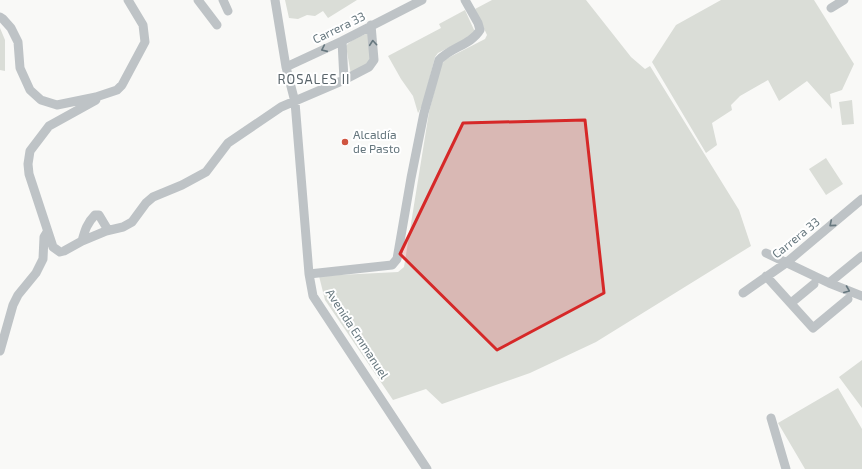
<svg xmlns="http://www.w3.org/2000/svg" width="862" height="469" font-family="'Exo 2',sans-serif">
<rect width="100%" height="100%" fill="#f9f9f7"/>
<!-- green -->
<path fill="#daddd7" d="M 285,0 L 357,0 L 328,18 L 323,11 L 315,16 L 307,15 L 298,19 L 289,18 Z
M 492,0 L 586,0 L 631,57 L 645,69 L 650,66 L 739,210 L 751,246 L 596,342 L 530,373 L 442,404 L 426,389 L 393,400 L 325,300 L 319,276 L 398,272 L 404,267 L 429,112 L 441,65 L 446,59 L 485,39 L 487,35 L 475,9 Z
M 721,0 L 814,0 L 854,64 L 842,90 L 830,94 L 832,109 L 807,81 L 779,101 L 768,80 L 740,96 L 731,105 L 732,110 L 712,123 L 717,145 L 706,153 L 652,62 L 676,25 Z
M 465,10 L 475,32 L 473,35 L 438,53 L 435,57 L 423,104 L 418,113 L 413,96 L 401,79 L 388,56 L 441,28 L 439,24 Z
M 0,28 L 5,40 L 5,71 L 0,70 Z
M 370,32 L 373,59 L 351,75 L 346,46 C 351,39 362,36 370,32 Z
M 852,100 L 854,124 L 842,125 L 839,102 Z
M 826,158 L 843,184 L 826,195 L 809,169 Z
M 862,360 L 862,408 L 839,377 Z
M 838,388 L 862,429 L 862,469 L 805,469 L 778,423 Z"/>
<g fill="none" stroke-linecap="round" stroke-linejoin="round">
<!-- minor -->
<path stroke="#bec3c6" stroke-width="9" d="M 198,0 L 217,25
M 223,0 L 228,11
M 275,0 L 286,67 L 295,102 L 309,274 L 313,296 L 427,469
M 831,8 L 844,0
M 0,17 L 3,19 L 11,28 L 18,42 L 20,68 L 30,90 L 41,100 L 57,105 L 96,97 L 117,90 L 122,85 L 145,42 L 143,25 L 128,0
M 342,41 L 344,80
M 286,67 L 342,41 L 422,0
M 96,97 L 96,100 L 49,126 L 30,151 L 28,164 L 29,174 L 53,247 L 60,252 L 64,251 L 82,241 L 106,231 L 123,227 L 132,222 L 146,203 L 153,197 L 182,185 L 206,172 L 228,143 L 281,107 L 344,80 L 369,67 L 374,60 L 371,25
M 82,241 C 85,230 87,223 95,215 L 99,215 L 108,230
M 766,253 L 829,283 L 862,296
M 309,274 L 392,265 L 397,259 L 411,178 L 424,113 L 439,60 C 451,47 471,45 480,30 L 478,23 L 465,0
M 766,276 L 813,328 L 848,299
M 829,283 L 862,256
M 743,293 L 786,263 L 862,199
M 791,303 L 814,284
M 0,351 L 13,305 L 18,295 L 36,273 L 43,259 L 44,237 L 47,232
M 771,418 L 786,469"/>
</g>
<!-- one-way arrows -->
<defs><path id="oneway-chevron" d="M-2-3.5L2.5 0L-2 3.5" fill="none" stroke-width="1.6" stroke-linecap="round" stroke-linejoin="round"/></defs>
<g stroke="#66777e">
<use href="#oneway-chevron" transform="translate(373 43) rotate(-95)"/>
<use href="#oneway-chevron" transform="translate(324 49) rotate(156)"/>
<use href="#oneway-chevron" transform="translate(832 224) rotate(140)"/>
<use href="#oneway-chevron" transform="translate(847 290) rotate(22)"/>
</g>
<!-- marked area -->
<path fill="#d62828" fill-opacity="0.2" stroke="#d62828" stroke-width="3" stroke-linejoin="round" d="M 585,120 L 604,293 L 497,350 L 400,254 L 463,123 Z"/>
<!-- markers -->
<circle fill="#d05540" stroke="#fff" stroke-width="1.5" cx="345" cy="142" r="4"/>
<g text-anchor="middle" stroke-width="4" stroke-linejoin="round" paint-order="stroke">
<!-- street labels -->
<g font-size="12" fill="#66777e" stroke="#fff">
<text transform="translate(339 28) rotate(-26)" y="4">Carrera 33</text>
<text transform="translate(796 238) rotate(-39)" y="4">Carrera 33</text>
<text transform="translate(357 334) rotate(57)" y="4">Avenida Emmanuel</text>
</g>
<!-- poi labels -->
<g font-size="12" fill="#66777e" stroke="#fff" text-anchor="start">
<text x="353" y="139">Alcaldía<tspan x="353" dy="14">de Pasto</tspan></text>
</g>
<!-- neighbourhood labels -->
<g font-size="13" letter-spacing="1" fill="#59646a" stroke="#fff">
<text x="314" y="84">ROSALES II</text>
</g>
</g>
</svg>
